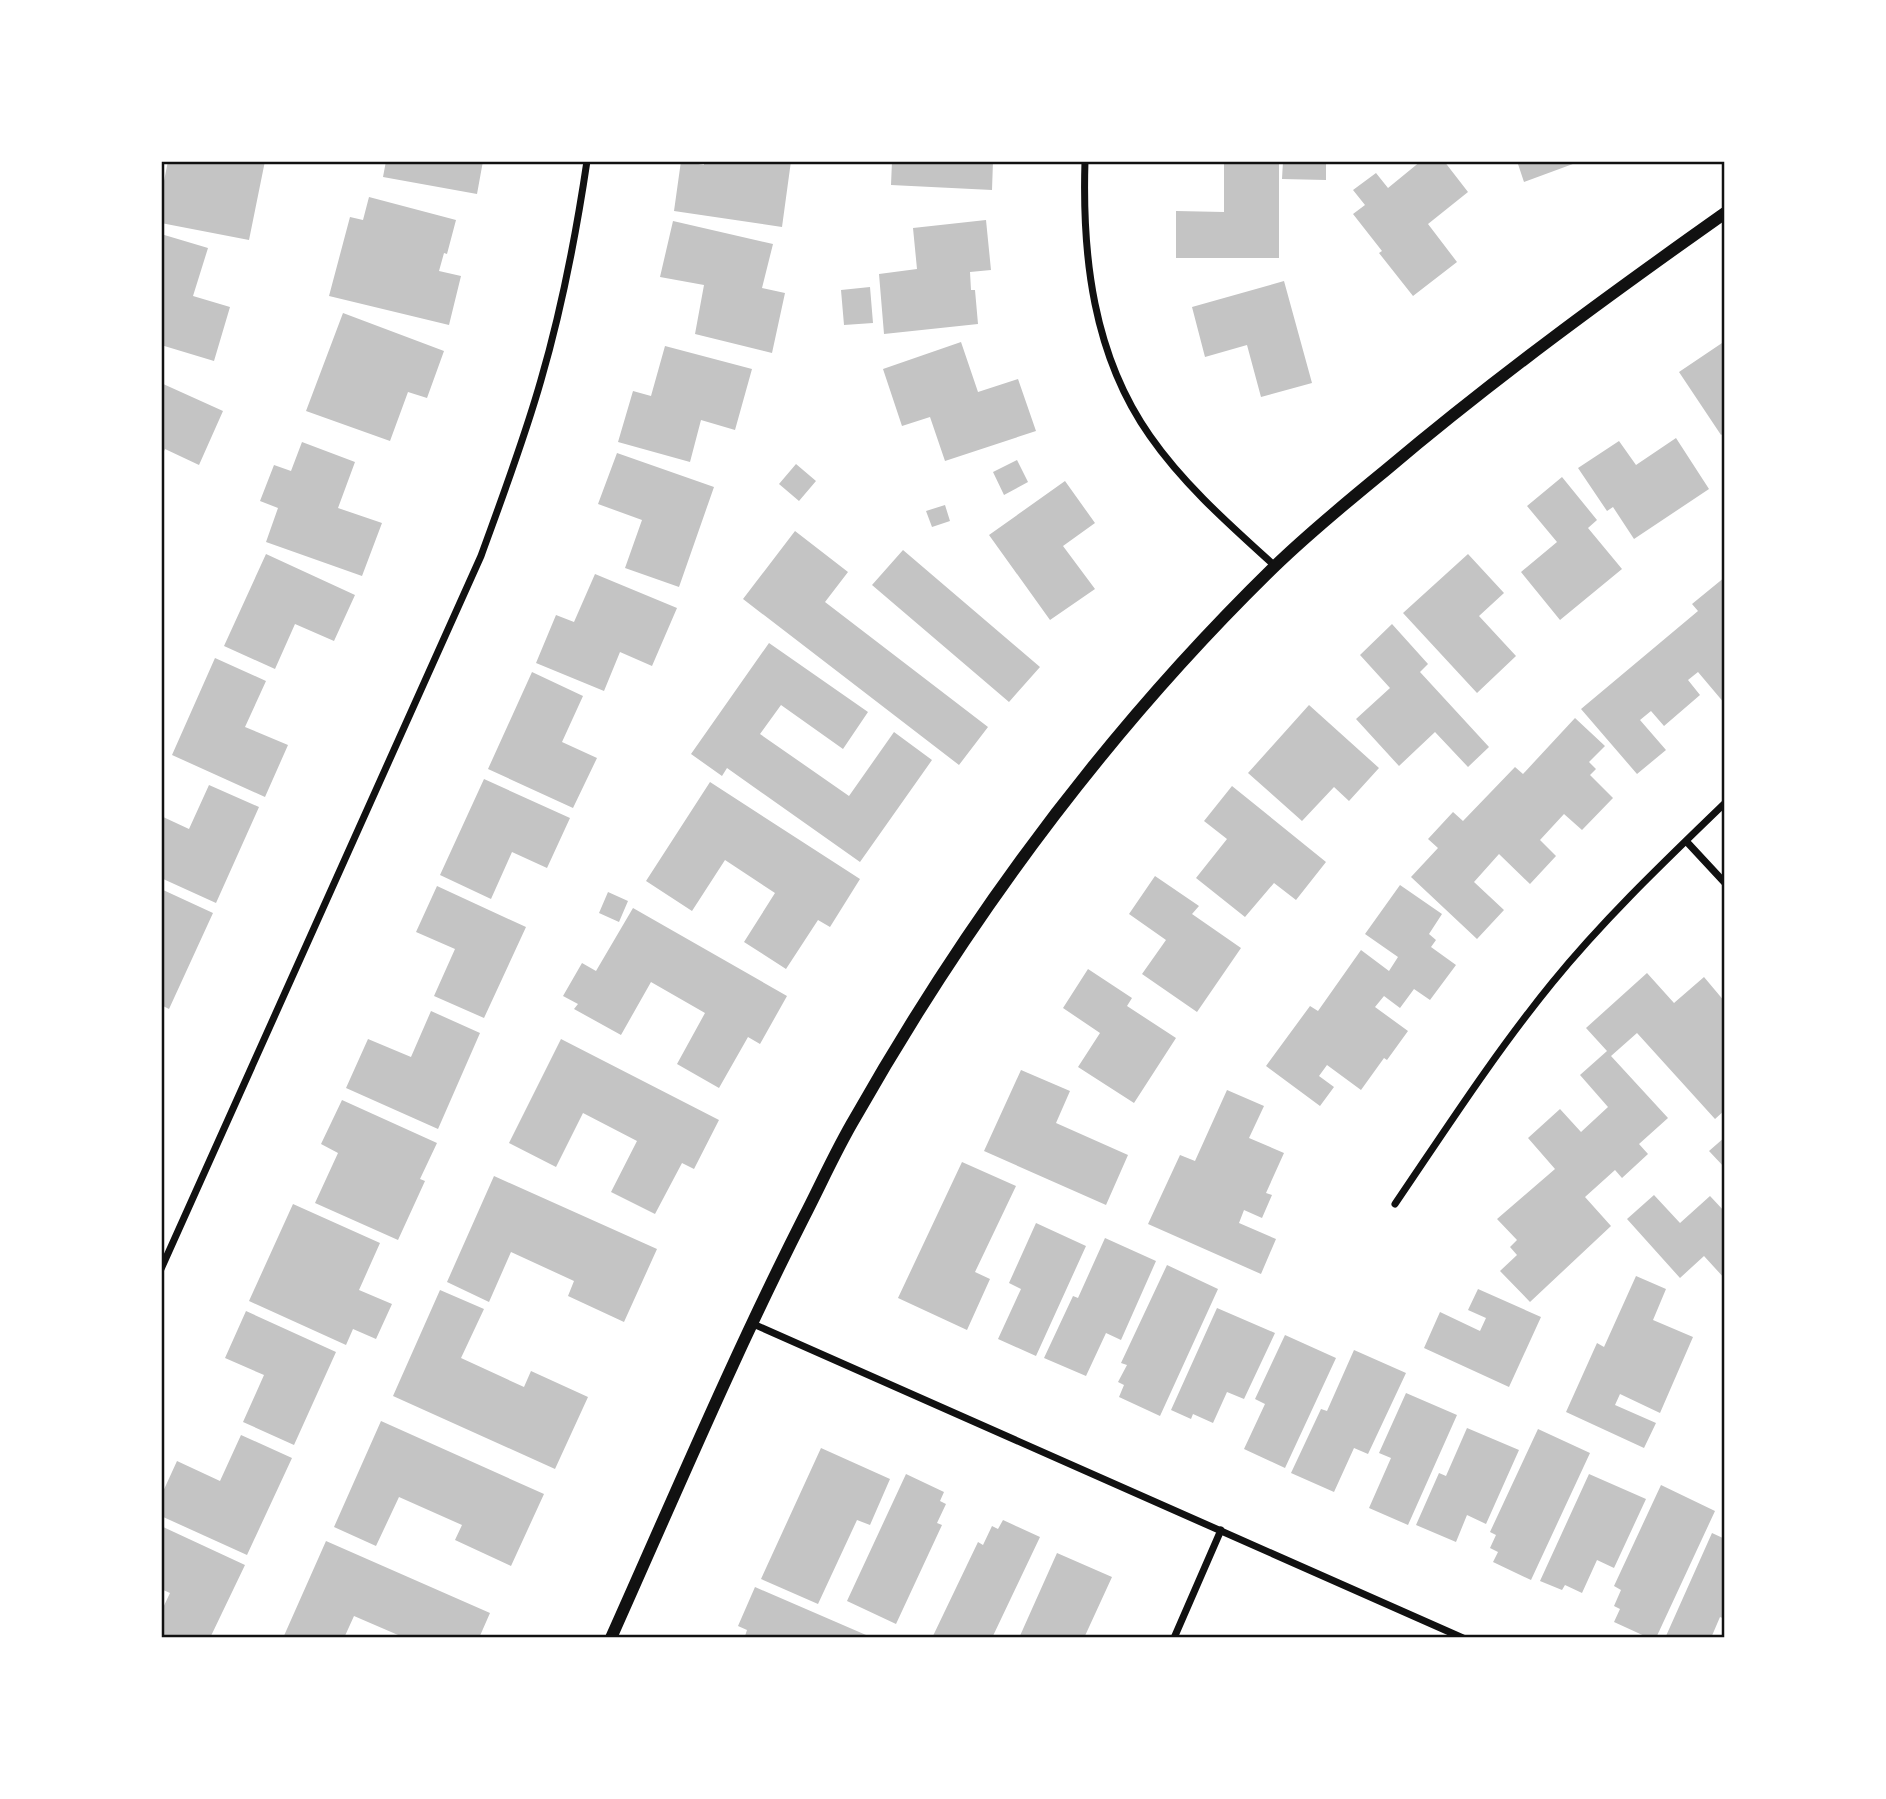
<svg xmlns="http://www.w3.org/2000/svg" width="1886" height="1799" font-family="Inter,sans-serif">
<rect width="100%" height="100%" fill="#fff"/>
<!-- building -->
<path fill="#c4c4c4" d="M 168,161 L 265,161 L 249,240 L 161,223 L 161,196 Z
M 386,161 L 483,161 L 477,194 L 383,177 Z
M 681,161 L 704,165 L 704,161 L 791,161 L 782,227 L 674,211 Z
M 892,161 L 993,161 L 992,190 L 891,185 Z
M 1224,161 L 1279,161 L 1279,258 L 1176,258 L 1176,211 L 1224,212 Z
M 1283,161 L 1326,161 L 1326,180 L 1282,179 Z
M 1421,161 L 1444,161 L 1468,192 L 1428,224 L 1457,262 L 1413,296 L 1379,253 L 1382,251 L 1353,214 L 1365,205 L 1353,190 L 1376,173 L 1388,188 Z
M 1517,161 L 1581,161 L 1524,182 Z
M 369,197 L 456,220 L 447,254 L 444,253 L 439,271 L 461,276 L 449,325 L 329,296 L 350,217 L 363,220 Z
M 986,220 L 991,270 L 970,272 L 971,290 L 975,290 L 978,324 L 884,334 L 879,274 L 917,269 L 913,228 Z
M 673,221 L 773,244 L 762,288 L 785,293 L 772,353 L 695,334 L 704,285 L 660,277 Z
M 161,234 L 208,248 L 193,296 L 230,307 L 214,361 L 161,345 Z
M 1284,281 L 1312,383 L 1261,397 L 1247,345 L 1205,357 L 1192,307 Z
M 870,287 L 873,323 L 844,325 L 841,290 Z
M 343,313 L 444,351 L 427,398 L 408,392 L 390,441 L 306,411 Z
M 1725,341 L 1725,432 L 1721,435 L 1679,372 Z
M 961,342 L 978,392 L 1018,379 L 1036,431 L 945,461 L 930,417 L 902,426 L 883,369 Z
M 665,346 L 752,369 L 735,430 L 701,420 L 690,462 L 618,442 L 633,391 L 651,396 Z
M 161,383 L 223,411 L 199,465 L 165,449 L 161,458 Z
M 1676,438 L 1709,489 L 1634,539 L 1613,507 L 1607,511 L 1578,468 L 1619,441 L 1636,465 Z
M 302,442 L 355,462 L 338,508 L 382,523 L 362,576 L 266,542 L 278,508 L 260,501 L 274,465 L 291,471 Z
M 617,453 L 714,487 L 679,587 L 625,568 L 642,520 L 598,504 Z
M 1017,460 L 1028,482 L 1004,495 L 993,472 Z
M 796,464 L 816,481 L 799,501 L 779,484 Z
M 1562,477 L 1597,520 L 1588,528 L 1622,569 L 1560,620 L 1521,572 L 1557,542 L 1527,506 Z
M 1065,481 L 1095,523 L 1063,546 L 1095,589 L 1050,620 L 989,535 Z
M 945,505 L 950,521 L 932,527 L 926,511 Z
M 795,531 L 848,572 L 825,602 L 988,727 L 959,765 L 743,599 Z
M 903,550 L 1040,667 L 1009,702 L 872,585 Z
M 266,554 L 355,595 L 334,641 L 295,624 L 275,669 L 224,646 Z
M 1468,554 L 1504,593 L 1479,616 L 1516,656 L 1477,693 L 1403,613 Z
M 595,574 L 677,608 L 652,666 L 620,652 L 604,691 L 536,663 L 556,615 L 574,622 Z
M 1725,577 L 1725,704 L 1698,672 L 1688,680 L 1700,695 L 1664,726 L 1651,711 L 1640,720 L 1666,750 L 1637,774 L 1581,709 L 1698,611 L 1692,604 Z
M 1392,624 L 1428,664 L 1420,672 L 1489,747 L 1468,767 L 1435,732 L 1399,766 L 1356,719 L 1390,688 L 1360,655 Z
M 769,643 L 868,712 L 843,749 L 781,705 L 760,734 L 849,796 L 894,732 L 932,760 L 860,862 L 727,768 L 722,776 L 691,754 Z
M 215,658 L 266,681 L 245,727 L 288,745 L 265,797 L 172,755 Z
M 532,672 L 583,696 L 562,742 L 597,758 L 573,808 L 488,769 Z
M 1309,705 L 1379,768 L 1349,801 L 1334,787 L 1302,821 L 1248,773 Z
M 1575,718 L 1605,746 L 1589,762 L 1596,769 L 1590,775 L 1613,798 L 1582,830 L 1564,814 L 1540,840 L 1556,856 L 1530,884 L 1499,854 L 1474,882 L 1504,910 L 1477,939 L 1411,877 L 1438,848 L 1428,839 L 1453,812 L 1463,821 L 1515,767 L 1523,774 Z
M 484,779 L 570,818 L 547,868 L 512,852 L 491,899 L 440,875 Z
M 710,782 L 860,879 L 830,927 L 818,920 L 786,969 L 744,942 L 775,893 L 725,860 L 692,911 L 646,881 Z
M 209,785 L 259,807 L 216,903 L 161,878 L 161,816 L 189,829 Z
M 1232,786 L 1326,862 L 1296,900 L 1274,883 L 1245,917 L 1196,878 L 1227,839 L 1204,821 Z
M 1155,876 L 1199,906 L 1192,914 L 1241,948 L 1197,1012 L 1142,974 L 1166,940 L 1129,914 Z
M 1400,885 L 1442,914 L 1429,934 L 1436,940 L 1431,947 L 1456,965 L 1430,1000 L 1414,989 L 1400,1008 L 1384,996 L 1375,1007 L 1408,1031 L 1387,1060 L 1384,1058 L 1361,1090 L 1327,1065 L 1319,1076 L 1334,1087 L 1320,1106 L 1266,1066 L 1310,1006 L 1318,1011 L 1361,950 L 1389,971 L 1398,957 L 1365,934 Z
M 437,886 L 526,927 L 484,1018 L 434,996 L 455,949 L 416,932 Z
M 161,889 L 213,913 L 169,1009 L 161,1005 Z
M 608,892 L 628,901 L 619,922 L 599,913 Z
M 633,908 L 787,996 L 760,1044 L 748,1037 L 719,1088 L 677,1064 L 705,1013 L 651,982 L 621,1035 L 574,1009 L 578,1004 L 563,996 L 582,963 L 596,971 Z
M 1088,969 L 1132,998 L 1127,1006 L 1176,1038 L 1134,1103 L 1078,1067 L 1100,1033 L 1063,1008 Z
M 1647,973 L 1674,1003 L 1704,977 L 1725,1002 L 1725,1110 L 1715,1119 L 1637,1033 L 1611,1056 L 1668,1118 L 1639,1144 L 1648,1154 L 1622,1178 L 1615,1170 L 1585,1197 L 1611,1226 L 1530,1302 L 1500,1271 L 1517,1255 L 1510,1247 L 1517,1240 L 1497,1219 L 1555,1169 L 1528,1138 L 1560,1109 L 1581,1132 L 1608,1107 L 1580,1075 L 1607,1051 L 1586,1028 Z
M 431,1011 L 480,1033 L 438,1129 L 346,1088 L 368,1039 L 411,1057 Z
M 561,1039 L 719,1120 L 694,1169 L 682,1163 L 655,1214 L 611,1192 L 637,1141 L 583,1113 L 556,1167 L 509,1143 Z
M 1021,1070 L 1070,1091 L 1056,1123 L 1128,1155 L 1106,1205 L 984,1151 Z
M 1227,1090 L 1264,1106 L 1249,1138 L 1284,1153 L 1266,1193 L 1272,1195 L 1262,1218 L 1244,1210 L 1239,1223 L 1276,1239 L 1261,1274 L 1148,1224 L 1180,1155 L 1195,1161 Z
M 342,1100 L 437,1143 L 420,1179 L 425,1181 L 398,1240 L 315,1203 L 338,1153 L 321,1144 Z
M 1725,1137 L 1725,1168 L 1709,1151 Z
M 962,1162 L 1016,1186 L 975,1272 L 990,1279 L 967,1330 L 898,1298 Z
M 494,1176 L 657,1249 L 624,1322 L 568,1296 L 574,1281 L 511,1252 L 489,1302 L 447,1282 Z
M 1654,1195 L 1680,1223 L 1710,1196 L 1725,1212 L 1725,1279 L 1704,1256 L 1680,1278 L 1627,1219 Z
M 293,1204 L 380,1243 L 359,1290 L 392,1304 L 376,1339 L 353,1329 L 346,1345 L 249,1301 Z
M 1036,1223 L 1086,1246 L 1036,1356 L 998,1339 L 1021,1289 L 1009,1283 Z
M 1105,1238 L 1156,1261 L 1121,1340 L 1106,1333 L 1086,1376 L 1044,1358 L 1073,1296 L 1078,1298 Z
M 1167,1265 L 1218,1289 L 1160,1416 L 1119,1397 L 1124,1385 L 1118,1382 L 1127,1365 L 1121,1363 Z
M 1636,1276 L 1666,1289 L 1653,1320 L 1693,1337 L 1660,1413 L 1620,1394 L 1615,1405 L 1656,1423 L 1644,1448 L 1566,1412 L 1597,1343 L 1604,1347 Z
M 1478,1289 L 1541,1317 L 1509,1387 L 1424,1348 L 1440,1312 L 1480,1331 L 1486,1318 L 1468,1310 Z
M 440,1290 L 484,1309 L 461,1358 L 524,1387 L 531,1371 L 588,1397 L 555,1469 L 393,1396 Z
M 1217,1308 L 1275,1333 L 1244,1399 L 1227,1392 L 1213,1423 L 1193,1414 L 1191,1419 L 1171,1410 Z
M 246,1311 L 336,1352 L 294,1445 L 243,1422 L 264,1375 L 225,1358 Z
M 1285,1335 L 1336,1358 L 1285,1468 L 1244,1449 L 1265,1404 L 1255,1399 Z
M 1354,1350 L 1406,1373 L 1368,1454 L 1354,1448 L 1334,1492 L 1291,1473 L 1321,1409 L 1327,1411 Z
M 1406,1393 L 1457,1415 L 1408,1525 L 1369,1508 L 1391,1458 L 1379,1453 Z
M 381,1421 L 544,1494 L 511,1566 L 455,1540 L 462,1525 L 399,1497 L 376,1546 L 334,1527 Z
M 1467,1428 L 1519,1450 L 1486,1524 L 1467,1515 L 1456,1542 L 1416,1525 L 1439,1473 L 1446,1476 Z
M 1538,1429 L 1590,1453 L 1531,1580 L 1493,1562 L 1498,1552 L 1490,1548 L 1496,1535 L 1490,1532 Z
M 241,1435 L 292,1458 L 247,1555 L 161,1516 L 161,1496 L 177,1461 L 220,1481 Z
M 821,1448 L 890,1479 L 870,1525 L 857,1520 L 818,1604 L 761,1579 Z
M 906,1474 L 944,1492 L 940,1501 L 946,1504 L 937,1523 L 942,1525 L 896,1624 L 847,1601 Z
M 1589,1474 L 1646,1499 L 1614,1568 L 1597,1560 L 1582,1593 L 1565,1585 L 1562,1590 L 1540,1581 Z
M 1661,1485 L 1715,1511 L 1656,1638 L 1649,1638 L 1614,1622 L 1620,1609 L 1614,1606 L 1621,1590 L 1614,1586 Z
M 1003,1520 L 1040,1537 L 992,1638 L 932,1638 L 978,1542 L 983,1545 L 992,1526 L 998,1529 Z
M 161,1526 L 245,1565 L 210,1638 L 161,1638 L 161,1612 L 170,1593 L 161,1589 Z
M 1712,1533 L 1725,1539 L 1725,1619 L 1720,1617 L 1711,1638 L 1671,1638 L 1666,1636 Z
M 326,1541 L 490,1613 L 479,1638 L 405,1638 L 354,1616 L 344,1638 L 283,1638 Z
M 1057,1553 L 1112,1577 L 1084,1638 L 1019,1638 Z
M 755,1587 L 873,1638 L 751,1638 L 745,1636 L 747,1630 L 738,1626 Z"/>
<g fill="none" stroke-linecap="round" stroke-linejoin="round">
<!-- minor -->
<path stroke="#111" stroke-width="7" d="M 1085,161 C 1082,256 1093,355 1150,436 C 1184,485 1231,526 1275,566
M 1686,841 L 1725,883
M 1395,1204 C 1446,1129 1495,1053 1552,983 C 1605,918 1665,861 1725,803
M 161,1269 L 481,556 C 502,498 524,440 541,380 C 562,308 576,235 587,161
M 751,1323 L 1463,1638
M 1174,1638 L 1221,1530"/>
<!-- tertiary -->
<path stroke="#111" stroke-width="12" d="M 611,1638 C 674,1497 734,1355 804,1217 C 821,1184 836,1150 855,1118 C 969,917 1108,729 1274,567 C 1309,533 1348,501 1386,470 C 1495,378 1609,295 1725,213"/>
</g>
<!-- border -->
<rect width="1886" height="1799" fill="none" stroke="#ffffff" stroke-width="326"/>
<rect x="163" y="163" width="1560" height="1473" fill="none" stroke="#111" stroke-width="2.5"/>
</svg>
